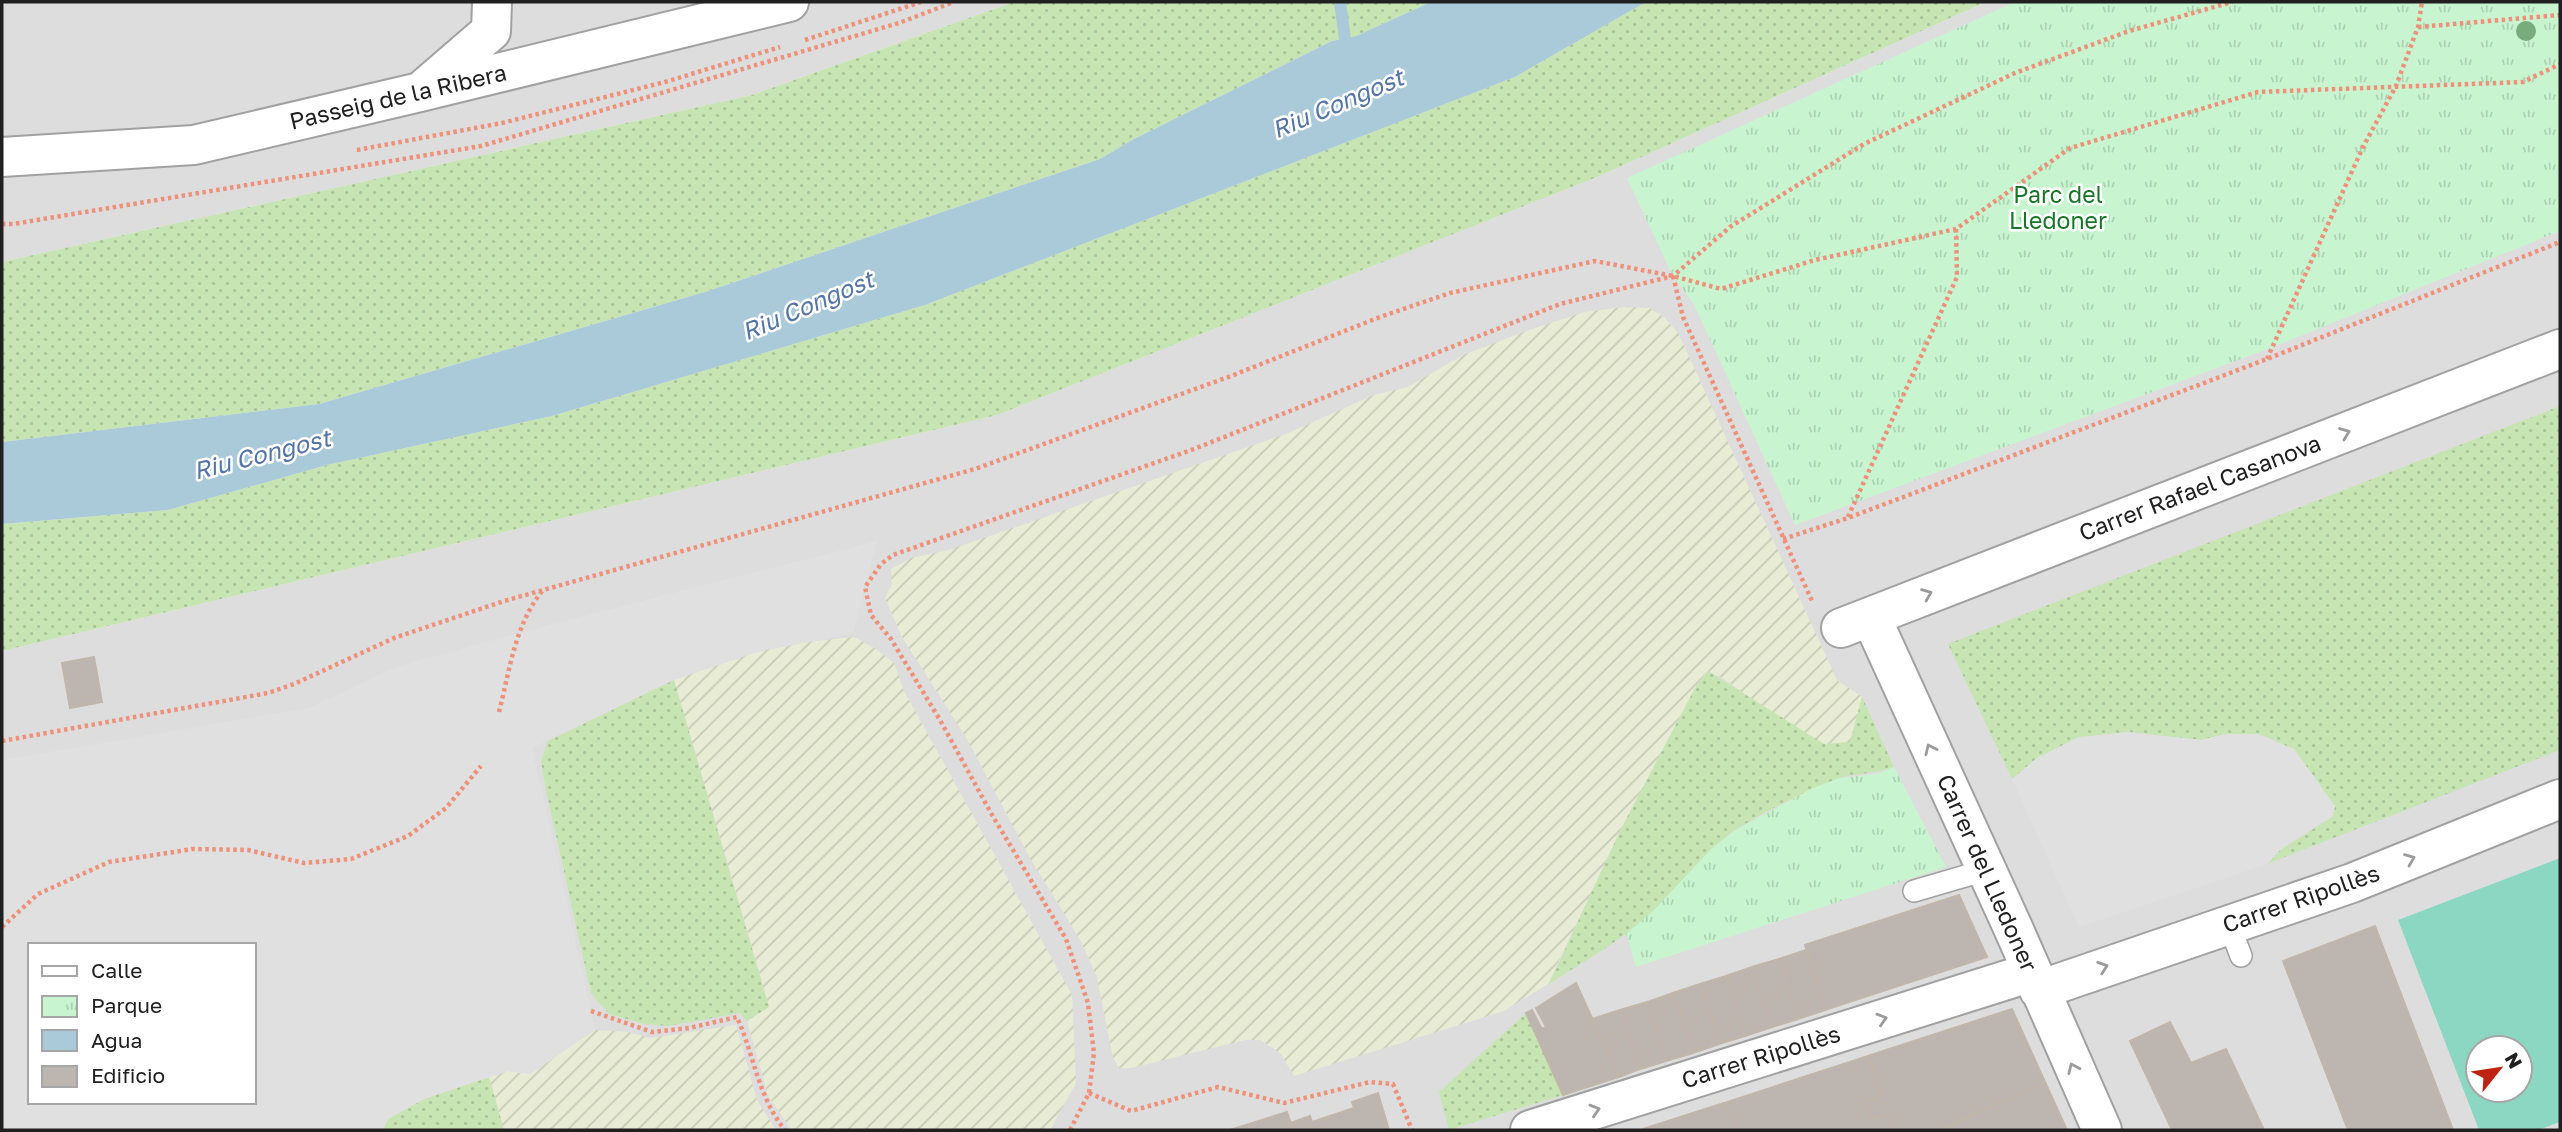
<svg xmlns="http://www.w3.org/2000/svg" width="2562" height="1132" font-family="'Golos Text',sans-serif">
<defs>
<pattern id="farmland-furrows" width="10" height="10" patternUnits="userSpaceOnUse" patternTransform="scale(1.75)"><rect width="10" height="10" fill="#e8ecd4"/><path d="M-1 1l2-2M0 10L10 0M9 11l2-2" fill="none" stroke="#c7cab6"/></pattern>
<pattern id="grass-dots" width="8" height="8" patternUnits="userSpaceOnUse" patternTransform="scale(1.75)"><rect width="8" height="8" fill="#c6e5b2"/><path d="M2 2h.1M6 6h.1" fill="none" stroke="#aac499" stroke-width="1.8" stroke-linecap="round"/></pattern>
<pattern id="park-tufts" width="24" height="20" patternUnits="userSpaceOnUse" patternTransform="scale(1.75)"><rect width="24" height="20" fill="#c8f5d0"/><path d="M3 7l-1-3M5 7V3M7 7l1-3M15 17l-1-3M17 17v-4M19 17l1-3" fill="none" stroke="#acd2b2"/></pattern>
</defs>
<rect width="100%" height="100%" fill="#efede7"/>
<!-- residential -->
<path fill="#dedddd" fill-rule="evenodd" d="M 2,2 L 1014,2 L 752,95 L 2,262 Z
M 1986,2 L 2560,2 L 2560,1130 L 2,1130 L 2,651 L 997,415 L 1597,177 ZM 30,945 L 254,945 L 254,1102 L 30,1102 ZM 2478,1048 L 2520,1048 L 2520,1090 L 2478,1090 Z"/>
<!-- farmland -->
<path fill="url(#farmland-furrows)" d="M 1624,307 L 1649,308 L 1664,317 L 1678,333 L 1837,680 L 1862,697 L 1850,742 L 1824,744 L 1774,714 L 1722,678 L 1707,671 L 1695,688 L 1620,831 L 1548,984 L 1504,1011 L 1294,1076 L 1281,1054 L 1261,1040 L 1245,1040 L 1131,1068 L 1119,1068 L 1113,1058 L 1097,977 L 1081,941 L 1030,858 L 967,739 L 902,637 L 885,598 L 892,584 L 891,569 L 911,558 L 949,550 L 1286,434 L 1374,395 L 1408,387 L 1463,355 L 1532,329 L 1585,312 Z
M 854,637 L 876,649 L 894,663 L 904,691 L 1072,995 L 1076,1083 L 1050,1130 L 791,1130 L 768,1095 L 747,1021 L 769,1006 L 674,680 L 757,652 L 808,642 Z
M 736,1025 L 757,1100 L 776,1130 L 504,1130 L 489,1077 L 508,1071 L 530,1074 L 595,1030 L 628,1032 L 650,1038 Z"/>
<!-- grass -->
<path fill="url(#grass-dots)" d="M 1014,2 L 1431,2 L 1356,36 L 1332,41 L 1132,140 L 1100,159 L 705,292 L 319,404 L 2,442 L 2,262 L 752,95 Z
M 1646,2 L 1986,2 L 1597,177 L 997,415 L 2,651 L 2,524 L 168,510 L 327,465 L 552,416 L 925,305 L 1515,77 Z
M 2560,406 L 2560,750 L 2267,864 L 2280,850 L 2332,817 L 2335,807 L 2294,749 L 2226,734 L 2201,740 L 2128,732 L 2037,758 L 2012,779 L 1948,644 Z
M 1708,671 L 1824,744 L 1850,742 L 1862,697 L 1894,767 C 1875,774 1854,773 1837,779 C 1803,792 1768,810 1737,829 C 1704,851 1682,884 1654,911 C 1623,940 1584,961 1549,984 L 1620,831 L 1695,688 Z
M 674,680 L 769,1007 L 747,1021 L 740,1013 L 668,1026 L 644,1024 L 609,1014 L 591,993 L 546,790 L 541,762 L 548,741 Z
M 1526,1013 L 1563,1095 L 1449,1130 L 1439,1092 Z
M 489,1077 L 504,1130 L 383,1130 L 388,1119 L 424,1099 Z"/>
<!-- park -->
<path fill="url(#park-tufts)" d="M 2015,2 L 2560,2 L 2560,231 L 2273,347 L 1795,525 L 1694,304 L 1673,276 L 1627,178 Z
M 1894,767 L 1946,867 L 1636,967 L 1626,934 L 1654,910 L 1712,848 L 1736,830 L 1813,788 L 1840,778 L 1877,774 Z"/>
<!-- pitch -->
<path fill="#8cd7c2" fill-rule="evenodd" d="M 2560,858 L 2560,1122 L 2538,1130 L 2479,1130 L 2398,920 ZM 2478,1048 L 2520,1048 L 2520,1090 L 2478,1090 Z"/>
<!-- parking -->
<path fill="#e0e0e0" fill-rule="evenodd" d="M 877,541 L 853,634 L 762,650 L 675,679 L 532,748 L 595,1030 L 530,1074 L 508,1071 L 424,1099 L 388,1119 L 383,1130 L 2,1130 L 2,760 L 309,708 L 396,667 L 518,633 ZM 30,945 L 254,945 L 254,1102 L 30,1102 Z
M 2128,732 L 2201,740 L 2226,734 L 2259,734 L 2294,749 L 2335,806 L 2332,816 L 2280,850 L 2267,864 L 2079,927 L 2012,779 L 2037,758 L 2079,737 Z"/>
<!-- water -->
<path fill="#abcad9" d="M 1431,2 L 1646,2 L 1515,77 L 925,305 L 552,416 L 327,465 L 168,510 L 2,524 L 2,442 L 319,404 L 705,292 L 1100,159 L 1132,140 L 1332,41 L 1356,36 Z"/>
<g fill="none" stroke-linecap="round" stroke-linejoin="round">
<!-- stream -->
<path stroke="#abcad9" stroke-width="12" d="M 1340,2 L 1347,54"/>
</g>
<!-- building -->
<path fill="#bdb6b0" stroke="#c0b6aa" stroke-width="2" d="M 94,657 L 102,702 L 70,708 L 62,663 Z
M 1959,895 L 1987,957 L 1825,1010 L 1805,945 Z
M 2375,926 L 2453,1130 L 2348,1130 L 2283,961 Z
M 1806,950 L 1825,1010 L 1798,1019 L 1779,959 Z
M 1779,959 L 1798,1019 L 1772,1027 L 1752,967 Z
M 1752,967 L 1772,1027 L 1745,1036 L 1726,976 Z
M 1726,976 L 1745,1036 L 1719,1044 L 1700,984 Z
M 1576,983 L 1619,1077 L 1563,1095 L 1526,1013 L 1532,1010 L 1542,1029 L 1546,1027 L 1536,1008 Z
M 1700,984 L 1719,1044 L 1693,1053 L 1673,993 Z
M 1673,993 L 1693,1053 L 1666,1061 L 1647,1002 Z
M 1647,1002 L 1666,1061 L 1640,1069 L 1620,1010 Z
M 2012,1009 L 2045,1082 L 1942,1130 L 1895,1130 L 1890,1114 L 1872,1120 L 1866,1102 L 1881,1097 L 1868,1056 Z
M 1620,1010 L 1640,1069 L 1619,1077 L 1592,1019 Z
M 2170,1022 L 2191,1063 L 2226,1049 L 2264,1130 L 2172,1130 L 2130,1041 Z
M 1868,1056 L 1881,1097 L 1866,1102 L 1872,1120 L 1890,1114 L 1895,1130 L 1737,1130 L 1724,1103 Z
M 2045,1082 L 2067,1130 L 1941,1129 Z
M 1378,1093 L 1389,1130 L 1293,1130 L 1290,1123 L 1310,1116 L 1312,1122 L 1354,1108 L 1352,1102 Z
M 1724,1103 L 1737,1130 L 1643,1129 Z
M 1287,1112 L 1293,1130 L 1230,1130 Z"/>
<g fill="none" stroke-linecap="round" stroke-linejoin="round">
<!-- lane casing -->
<g stroke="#a1a1a1" stroke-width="24">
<path id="lane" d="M 1914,891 L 1986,870
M 2229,924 L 2241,956"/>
</g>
<!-- street casing -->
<g stroke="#a1a1a1" stroke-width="42">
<path id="street" d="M 425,88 L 491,31 L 492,2
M 2,157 L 194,145 L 420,92 L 789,2
M 1871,617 L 2014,930 L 2102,1130
M 1841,628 L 2560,349
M 2039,990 L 2352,883 L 2560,799
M 1530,1130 L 2032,972"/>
</g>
<!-- path -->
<path stroke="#ee917a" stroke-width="4.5" stroke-dasharray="3.5 3.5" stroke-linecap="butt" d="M 2418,27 L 2560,15
M 805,40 L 921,2
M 357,150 L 502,123 L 665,82 L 780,47
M 2,224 L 13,224 L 481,146 L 899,23 L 954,2
M 1673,276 L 1683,317 L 1813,603
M 2267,359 L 2363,147 L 2396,86 L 2418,27 L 2422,2
M 1848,517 L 1957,277 L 1956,229
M 1783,539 L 1848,518 L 2267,359 L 2560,242
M 499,712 C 510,669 515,624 543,590
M 2,741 L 268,693 L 294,684 L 394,638 L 504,601 L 975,469 L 1231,376 L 1380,317 L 1450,293 L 1595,261 L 1673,276 L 1721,289 L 1815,260 L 1956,229 L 2070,148 L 2258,92 L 2523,82 L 2560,64
M 2,927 L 38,894 L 109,862 L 193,849 L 248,850 L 304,863 L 351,859 L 408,836 L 446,808 L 481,766
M 591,1011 L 652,1032 L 689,1028 L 737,1017 C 754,1055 758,1097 785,1130
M 1089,1093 L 1131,1111 L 1218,1087 L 1284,1103 L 1370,1082 L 1393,1084 L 1412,1130
M 1070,1130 L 1089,1093 L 1094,1053 L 1088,1003 L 1066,939 L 991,813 L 940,720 L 891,639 L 871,615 L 865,587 L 881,564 L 893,555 L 1194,449 L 1560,304 L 1673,276 L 1730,227 L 1864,144 L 2015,73 L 2129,31 L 2232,2"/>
<!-- lane -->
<use href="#lane" stroke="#fff" stroke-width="21"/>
<!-- street -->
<use href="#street" stroke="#fff" stroke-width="38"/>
</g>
<!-- trees -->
<circle fill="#78ac7d" cx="2526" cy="31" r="10"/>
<!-- one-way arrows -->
<defs><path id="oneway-chevron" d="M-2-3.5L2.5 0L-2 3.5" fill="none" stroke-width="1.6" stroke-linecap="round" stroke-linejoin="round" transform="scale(1.75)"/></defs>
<g stroke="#9b9b9b">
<use href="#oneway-chevron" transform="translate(2345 433) rotate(-21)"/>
<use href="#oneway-chevron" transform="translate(1927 594) rotate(-22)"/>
<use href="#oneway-chevron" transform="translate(1930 749) rotate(-115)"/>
<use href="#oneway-chevron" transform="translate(2410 859) rotate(-22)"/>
<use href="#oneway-chevron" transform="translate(2103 967) rotate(-19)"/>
<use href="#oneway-chevron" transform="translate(1882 1019) rotate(-17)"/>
<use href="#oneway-chevron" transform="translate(2073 1068) rotate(-114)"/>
<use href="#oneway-chevron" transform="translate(1595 1110) rotate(-17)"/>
</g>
<g text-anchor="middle" stroke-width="5" stroke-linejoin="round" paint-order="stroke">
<!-- street labels -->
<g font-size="23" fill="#202020" stroke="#fff">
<text transform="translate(398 97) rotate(-13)" y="8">Passeig de la Ribera</text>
<text transform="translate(2200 488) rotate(-21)" y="8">Carrer Rafael Casanova</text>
<text transform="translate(1987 873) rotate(66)" y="8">Carrer del Lledoner</text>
<text transform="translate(2301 899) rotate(-19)" y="8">Carrer Ripollès</text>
<text transform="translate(1761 1057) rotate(-17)" y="8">Carrer Ripollès</text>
</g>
<!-- park labels -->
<g font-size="23" fill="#167627" stroke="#fff">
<text x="2058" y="203">Parc del<tspan x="2058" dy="26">Lledoner</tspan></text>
</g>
<!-- water labels -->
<g font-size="24" font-style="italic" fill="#5475a7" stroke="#fff">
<text transform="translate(1338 104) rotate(-23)" y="8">Riu Congost</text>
<text transform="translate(808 306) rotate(-23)" y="8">Riu Congost</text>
<text transform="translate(262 455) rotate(-14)" y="8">Riu Congost</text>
</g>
</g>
<!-- border -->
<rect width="2562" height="1132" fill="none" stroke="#202020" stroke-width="7"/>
<!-- legend -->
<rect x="28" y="943" width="228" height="161" fill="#ffffff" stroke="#a6a6a6" stroke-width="2"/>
<rect x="42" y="966" width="35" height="10" fill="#ffffff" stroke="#a6a6a6" stroke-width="2"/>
<text x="91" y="978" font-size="21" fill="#202020">Calle</text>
<rect x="42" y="996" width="35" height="21" fill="url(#park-tufts)" stroke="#a6a6a6" stroke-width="2"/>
<text x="91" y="1013" font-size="21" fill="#202020">Parque</text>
<rect x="42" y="1030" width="35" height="21" fill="#abcad9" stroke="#a6a6a6" stroke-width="2"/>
<text x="91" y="1048" font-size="21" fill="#202020">Agua</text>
<rect x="42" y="1066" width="35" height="21" fill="#bdb6b0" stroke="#a6a6a6" stroke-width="2"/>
<text x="91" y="1083" font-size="21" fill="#202020">Edificio</text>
<!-- north arrow -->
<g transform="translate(2499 1069) rotate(60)"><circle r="33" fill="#ffffff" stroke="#a6a6a6" stroke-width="2"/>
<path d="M0-5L12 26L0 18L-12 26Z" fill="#bd2312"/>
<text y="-10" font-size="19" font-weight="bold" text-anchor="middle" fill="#202020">N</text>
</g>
</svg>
